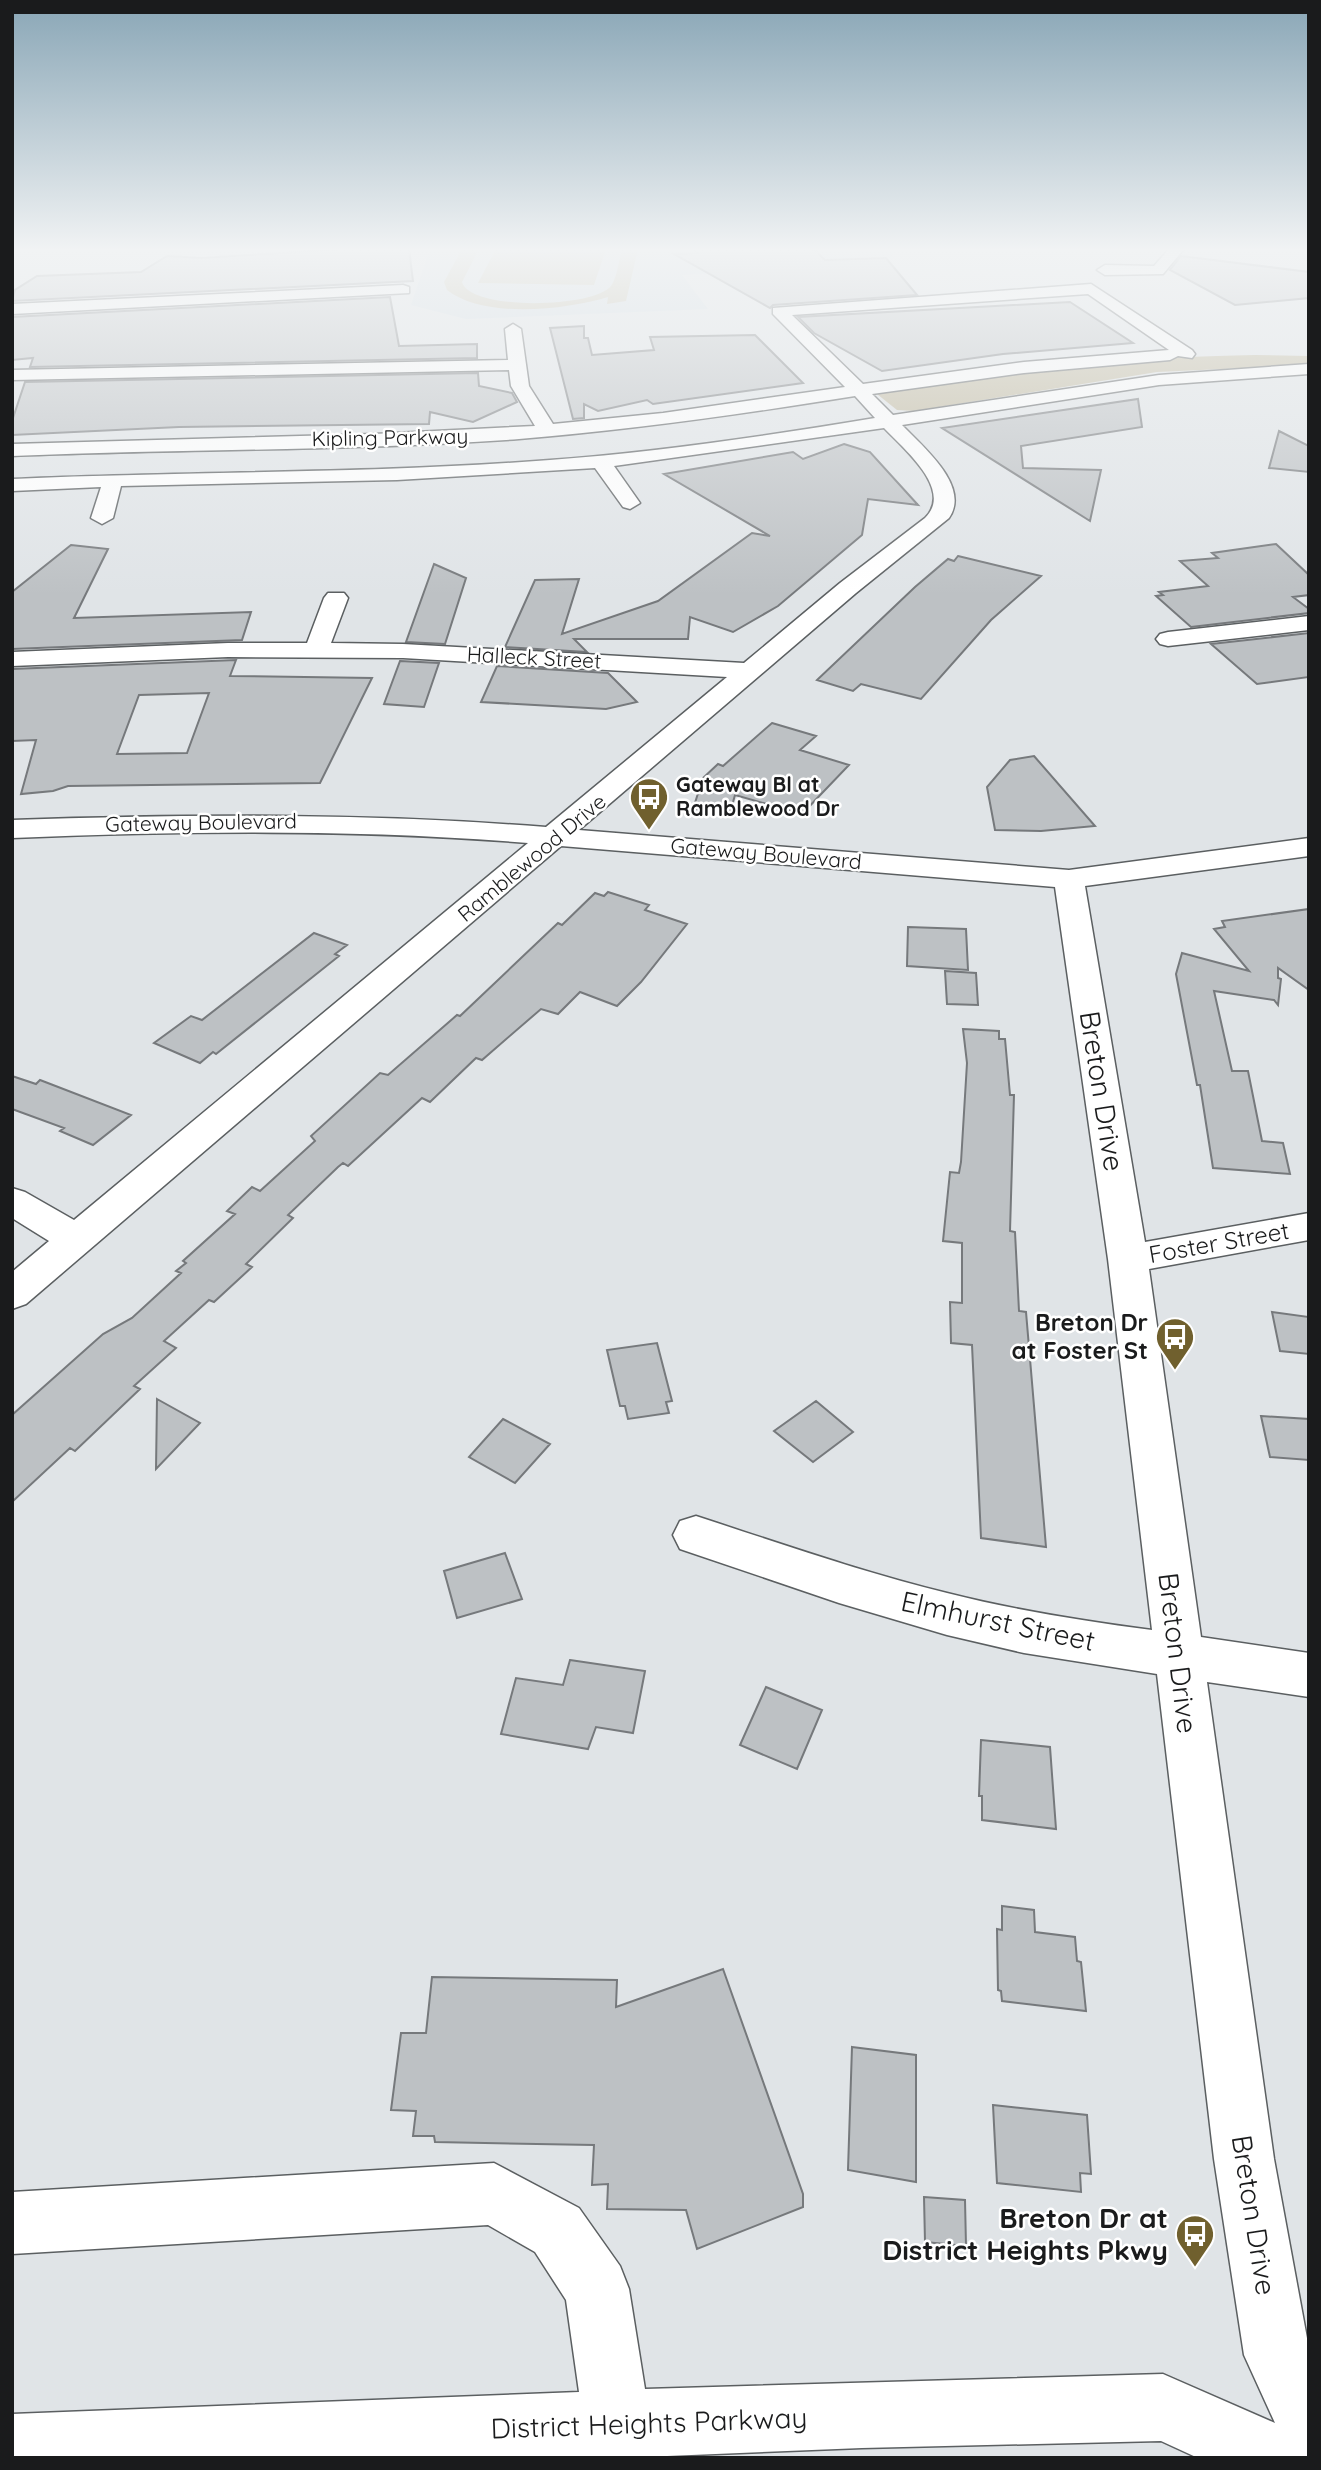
<svg xmlns="http://www.w3.org/2000/svg" width="1321" height="2470" font-family="Quicksand,sans-serif">
<rect width="100%" height="100%" fill="#e0e4e7"/>
<!-- built -->
<path fill="#d0dbe3" d="M 430,249 L 900,249 L 886,262 L 682,275 L 708,309 L 466,319 L 411,305 Z"/>
<!-- green -->
<path fill="#beb69b" d="M 462,249 L 479,249 L 462,282 C 470,311 594,308 611,286 C 617,278 619,260 622,249 L 638,249 L 626,301 L 607,304 L 608,297 C 565,310 484,319 447,290 L 444,282 Z
M 496,249 L 606,249 L 594,285 L 478,283 Z
M 1255,355 L 1309,356 L 1309,365 L 1157,372 L 914,411 L 897,410 L 877,394 L 881,390 C 1005,370 1130,357 1255,355 Z"/>
<!-- building -->
<path fill="#bdc1c4" stroke="#76797c" stroke-width="2" fill-rule="evenodd" d="M 341,249 L 409,249 L 413,281 L 12,301 L 15,290 L 37,276 L 141,272 L 167,256 L 202,258 Z
M 694,249 L 814,249 L 825,260 L 886,258 L 917,295 L 773,305 L 770,308 L 674,254 L 697,253 Z
M 1181,256 L 1309,272 L 1309,298 L 1235,305 L 1170,270 Z
M 390,297 L 399,346 L 477,344 L 477,358 L 30,367 L 33,358 L 12,360 L 12,317 Z
M 1070,302 L 1133,343 L 1003,354 L 882,371 L 814,333 L 798,317 Z
M 584,326 L 584,338 L 588,338 L 592,355 L 654,350 L 650,337 L 755,335 L 803,383 L 653,404 L 647,400 L 598,411 L 584,404 L 584,418 L 573,419 L 550,328 Z
M 478,373 L 479,386 L 512,393 L 517,402 L 473,422 L 430,412 L 429,424 L 179,427 L 12,435 L 12,421 L 25,382 Z
M 1138,399 L 1142,427 L 1021,446 L 1023,468 L 1101,470 L 1090,521 L 942,428 Z
M 1279,431 L 1309,446 L 1309,472 L 1269,468 Z
M 844,444 L 870,452 L 918,505 L 868,499 L 862,535 L 778,606 L 733,632 L 690,617 L 688,639 L 574,639 L 587,652 L 505,647 L 535,580 L 579,579 L 562,634 L 658,601 L 752,533 L 770,536 L 664,474 L 793,452 L 803,459 Z
M 1276,544 L 1309,575 L 1309,595 L 1293,597 L 1309,609 L 1309,613 L 1191,627 L 1156,596 L 1163,595 L 1159,592 L 1208,586 L 1180,561 L 1218,558 L 1212,553 Z
M 71,545 L 108,549 L 74,618 L 251,612 L 242,640 L 12,649 L 12,592 Z
M 958,556 L 1041,576 L 991,620 L 921,699 L 861,684 L 853,691 L 817,680 L 915,587 L 948,559 L 954,561 Z
M 434,564 L 466,578 L 445,644 L 406,642 Z
M 1309,633 L 1309,677 L 1257,684 L 1211,644 Z
M 236,660 L 230,676 L 372,678 L 320,783 L 68,786 L 53,791 L 21,794 L 36,740 L 12,741 L 12,669 ZM 209,693 L 187,753 L 117,754 L 139,695 Z
M 400,661 L 439,663 L 424,707 L 384,704 Z
M 497,666 L 608,673 L 637,702 L 606,709 L 481,702 Z
M 772,723 L 816,736 L 800,750 L 849,765 L 802,814 L 735,795 L 730,813 L 693,809 L 703,778 L 718,764 L 723,766 Z
M 1034,756 L 1095,826 L 1041,831 L 995,830 L 987,787 L 1010,760 Z
M 608,892 L 649,905 L 645,910 L 687,924 L 641,982 L 617,1006 L 580,992 L 558,1014 L 541,1009 L 482,1060 L 476,1058 L 430,1102 L 422,1098 L 348,1166 L 343,1163 L 338,1167 L 288,1215 L 293,1218 L 246,1264 L 252,1267 L 214,1302 L 209,1300 L 164,1341 L 176,1348 L 134,1386 L 140,1389 L 75,1451 L 70,1448 L 12,1502 L 12,1415 L 103,1334 L 132,1318 L 181,1273 L 176,1271 L 186,1263 L 183,1261 L 235,1214 L 227,1211 L 252,1187 L 260,1191 L 315,1141 L 311,1136 L 380,1073 L 388,1075 L 457,1015 L 460,1016 L 558,923 L 562,925 L 595,893 L 604,896 Z
M 1309,909 L 1309,990 L 1278,968 L 1278,978 L 1281,979 L 1278,1005 L 1274,1000 L 1214,991 L 1232,1071 L 1248,1071 L 1262,1141 L 1283,1143 L 1290,1174 L 1213,1168 L 1200,1085 L 1197,1085 L 1176,974 L 1182,953 L 1249,971 L 1214,929 L 1225,927 L 1222,921 Z
M 908,927 L 966,929 L 968,970 L 907,966 Z
M 314,933 L 347,945 L 335,954 L 339,956 L 216,1054 L 213,1052 L 200,1063 L 154,1043 L 191,1016 L 202,1020 Z
M 945,971 L 976,973 L 978,1005 L 947,1004 Z
M 963,1029 L 999,1031 L 999,1039 L 1005,1039 L 1010,1095 L 1014,1095 L 1010,1231 L 1015,1232 L 1019,1311 L 1026,1312 L 1046,1547 L 981,1538 L 972,1345 L 951,1343 L 950,1302 L 962,1303 L 962,1243 L 943,1241 L 950,1172 L 959,1173 L 961,1162 L 967,1063 Z
M 12,1076 L 36,1084 L 40,1080 L 131,1115 L 93,1145 L 60,1131 L 64,1128 L 12,1109 Z
M 1272,1312 L 1309,1317 L 1309,1354 L 1280,1351 Z
M 657,1343 L 672,1401 L 666,1402 L 669,1413 L 628,1419 L 625,1406 L 620,1406 L 607,1350 Z
M 157,1399 L 200,1423 L 156,1469 Z
M 816,1401 L 853,1432 L 813,1462 L 774,1431 Z
M 1261,1416 L 1309,1419 L 1309,1460 L 1270,1457 Z
M 503,1419 L 550,1444 L 515,1483 L 469,1457 Z
M 505,1553 L 522,1599 L 457,1618 L 444,1571 Z
M 570,1660 L 645,1671 L 633,1733 L 596,1727 L 588,1749 L 501,1734 L 516,1678 L 563,1685 Z
M 766,1687 L 822,1710 L 797,1769 L 740,1745 Z
M 981,1740 L 1050,1747 L 1056,1829 L 982,1820 L 982,1796 L 979,1796 Z
M 1002,1906 L 1034,1910 L 1035,1932 L 1075,1937 L 1077,1961 L 1081,1962 L 1086,2011 L 1002,2001 L 1001,1991 L 998,1990 L 997,1929 L 1002,1930 Z
M 723,1969 L 803,2194 L 803,2207 L 697,2249 L 686,2210 L 607,2209 L 608,2184 L 592,2185 L 594,2145 L 435,2142 L 434,2136 L 413,2136 L 416,2111 L 391,2110 L 401,2033 L 426,2033 L 432,1977 L 617,1980 L 616,2007 Z
M 852,2047 L 916,2055 L 916,2182 L 848,2170 Z
M 993,2105 L 1087,2115 L 1091,2174 L 1080,2173 L 1081,2192 L 997,2183 Z
M 924,2197 L 965,2200 L 966,2246 L 925,2242 Z"/>
<g fill="none" stroke-linecap="round" stroke-linejoin="round">
<!-- minor casing -->
<g stroke="#5b5f61" stroke-width="3">
<path id="minor" d="M 1169,249 L 1184,249 L 1163,274 L 1105,275 L 1097,270 L 1105,265 L 1154,266 Z
M 1091,284 L 1192,350 L 1195,354 L 1192,358 L 1178,356 L 1170,360 L 1024,373 L 872,394 L 893,415 L 1159,375 L 1309,364 L 1309,374 L 1159,385 L 902,425 C 923,447 971,486 949,518 L 856,593 L 579,830 L 1069,870 L 1309,838 L 1309,856 L 1085,886 L 1145,1242 L 1309,1213 L 1309,1240 L 1149,1269 L 1201,1637 L 1309,1653 L 1309,1697 L 1207,1682 L 1274,2159 L 1309,2349 L 1309,2458 L 1198,2458 L 1161,2441 L 862,2448 L 619,2458 L 12,2458 L 12,2414 L 579,2392 L 566,2300 L 535,2252 L 488,2225 L 12,2254 L 12,2192 L 494,2163 L 579,2208 L 620,2266 L 629,2289 L 645,2389 L 1163,2374 L 1275,2423 L 1244,2355 L 1214,2159 L 1157,1674 L 1024,1653 L 947,1635 L 839,1603 L 680,1549 L 673,1535 L 680,1521 L 696,1516 C 779,1543 862,1572 947,1593 C 1014,1610 1083,1621 1152,1630 L 1108,1259 L 1055,887 L 561,846 L 26,1304 L 12,1309 L 12,1272 L 49,1241 L 12,1218 L 12,1188 L 25,1192 L 74,1220 L 528,843 C 356,829 185,831 12,838 L 12,820 C 192,814 367,813 546,827 L 727,677 L 403,658 L 228,657 L 12,666 L 12,652 L 228,643 L 307,643 L 324,598 L 328,593 L 344,593 L 348,598 L 331,643 L 403,644 L 744,663 L 840,583 L 925,518 C 954,490 904,449 884,428 L 614,466 L 640,503 L 630,509 L 623,507 L 595,468 L 397,480 L 121,486 L 113,518 L 102,524 L 91,518 L 101,487 L 12,491 L 12,479 C 191,471 371,474 550,460 C 659,452 767,436 875,418 L 855,396 C 743,414 631,430 519,439 C 351,451 181,449 12,456 L 12,444 L 374,434 L 535,426 L 511,386 L 509,370 L 12,380 L 12,370 L 508,360 L 505,329 L 513,324 L 521,329 L 529,386 L 553,424 L 663,413 L 845,387 L 773,314 L 773,308 ZM 1088,294 L 1169,350 L 1024,362 L 863,384 L 792,315 Z
M 403,285 L 409,287 L 409,293 L 12,314 L 12,304 Z
M 1309,616 L 1309,630 L 1168,646 L 1160,644 L 1156,639 L 1160,634 L 1168,632 Z"/>
</g>
<!-- minor -->
<use href="#minor" fill="#fff" fill-rule="evenodd"/>
</g>
<!-- sky -->
<linearGradient id="sky" x2="0" y2="1"><stop stop-color="#89a6b6"/><stop offset="0.42" stop-color="#f1f3f4"/><stop offset="1" stop-color="#f1f3f4" stop-opacity="0"/></linearGradient>
<rect width="1321" height="595" fill="url(#sky)"/>
<!-- icons -->
<defs>
<g id="bus-pin" transform="scale(2.0125)"><path d="M0 17L-7.5 6A9.5 9.5 0 1 1 7.5 6Z" fill="#70602e" stroke="#fff"/><path d="M-5-6H5V4H4V6H2V4H-2V6H-4V4H-5ZM-3.5-4V0h7V-4ZM-3.5 1.2v1.5H-2V1.2ZM2 1.2v1.5H3.5V1.2Z" fill="#fff"/></g>
</defs>
<g fill-rule="evenodd">
<use href="#bus-pin" x="649" y="797"/>
<use href="#bus-pin" x="1175" y="1337"/>
<use href="#bus-pin" x="1195" y="2234"/>
</g>
<g text-anchor="middle" stroke-width="5" stroke-linejoin="round" paint-order="stroke">
<!-- far-street labels -->
<g font-size="21" fill="#1a1b1c" stroke="#fff">
<text transform="translate(390 438) rotate(-1)" y="7">Kipling Parkway</text>
<text transform="translate(534 658) rotate(3)" y="7">Halleck Street</text>
<text transform="translate(201 823) rotate(-1)" y="7">Gateway Boulevard</text>
<text transform="translate(766 854) rotate(5)" y="7">Gateway Boulevard</text>
<text transform="translate(532 858) rotate(-40)" y="7">Ramblewood Drive</text>
</g>
<!-- far-poi labels -->
<g font-size="21" font-weight="bold" fill="#1a1b1c" stroke="#fff" text-anchor="start">
<text x="676" y="792">Gateway Bl at<tspan x="676" dy="24">Ramblewood Dr</tspan></text>
</g>
<!-- street labels -->
<g font-size="24" fill="#1a1b1c" stroke="#fff">
<text transform="translate(1219 1243) rotate(-10)" y="8">Foster Street</text>
</g>
<!-- poi labels -->
<g font-size="24" font-weight="bold" fill="#1a1b1c" stroke="#fff" text-anchor="end">
<text x="1148" y="1331">Breton Dr<tspan x="1148" dy="28">at Foster St</tspan></text>
</g>
<!-- near-street labels -->
<g font-size="28" fill="#1a1b1c" stroke="#fff">
<text transform="translate(1102 1091) rotate(81)" y="10">Breton Drive</text>
<text transform="translate(998 1621) rotate(12)" y="10">Elmhurst Street</text>
<text transform="translate(1178 1653) rotate(83)" y="10">Breton Drive</text>
<text transform="translate(1254 2215) rotate(81)" y="10">Breton Drive</text>
<text transform="translate(649 2423) rotate(-2)" y="10">District Heights Parkway</text>
</g>
<!-- near-poi labels -->
<g font-size="28" font-weight="bold" fill="#1a1b1c" stroke="#fff" text-anchor="end">
<text x="1168" y="2228">Breton Dr at<tspan x="1168" dy="32">District Heights Pkwy</tspan></text>
</g>
</g>
<!-- border -->
<rect width="1321" height="2470" fill="none" stroke="#1a1b1c" stroke-width="28"/>
</svg>
